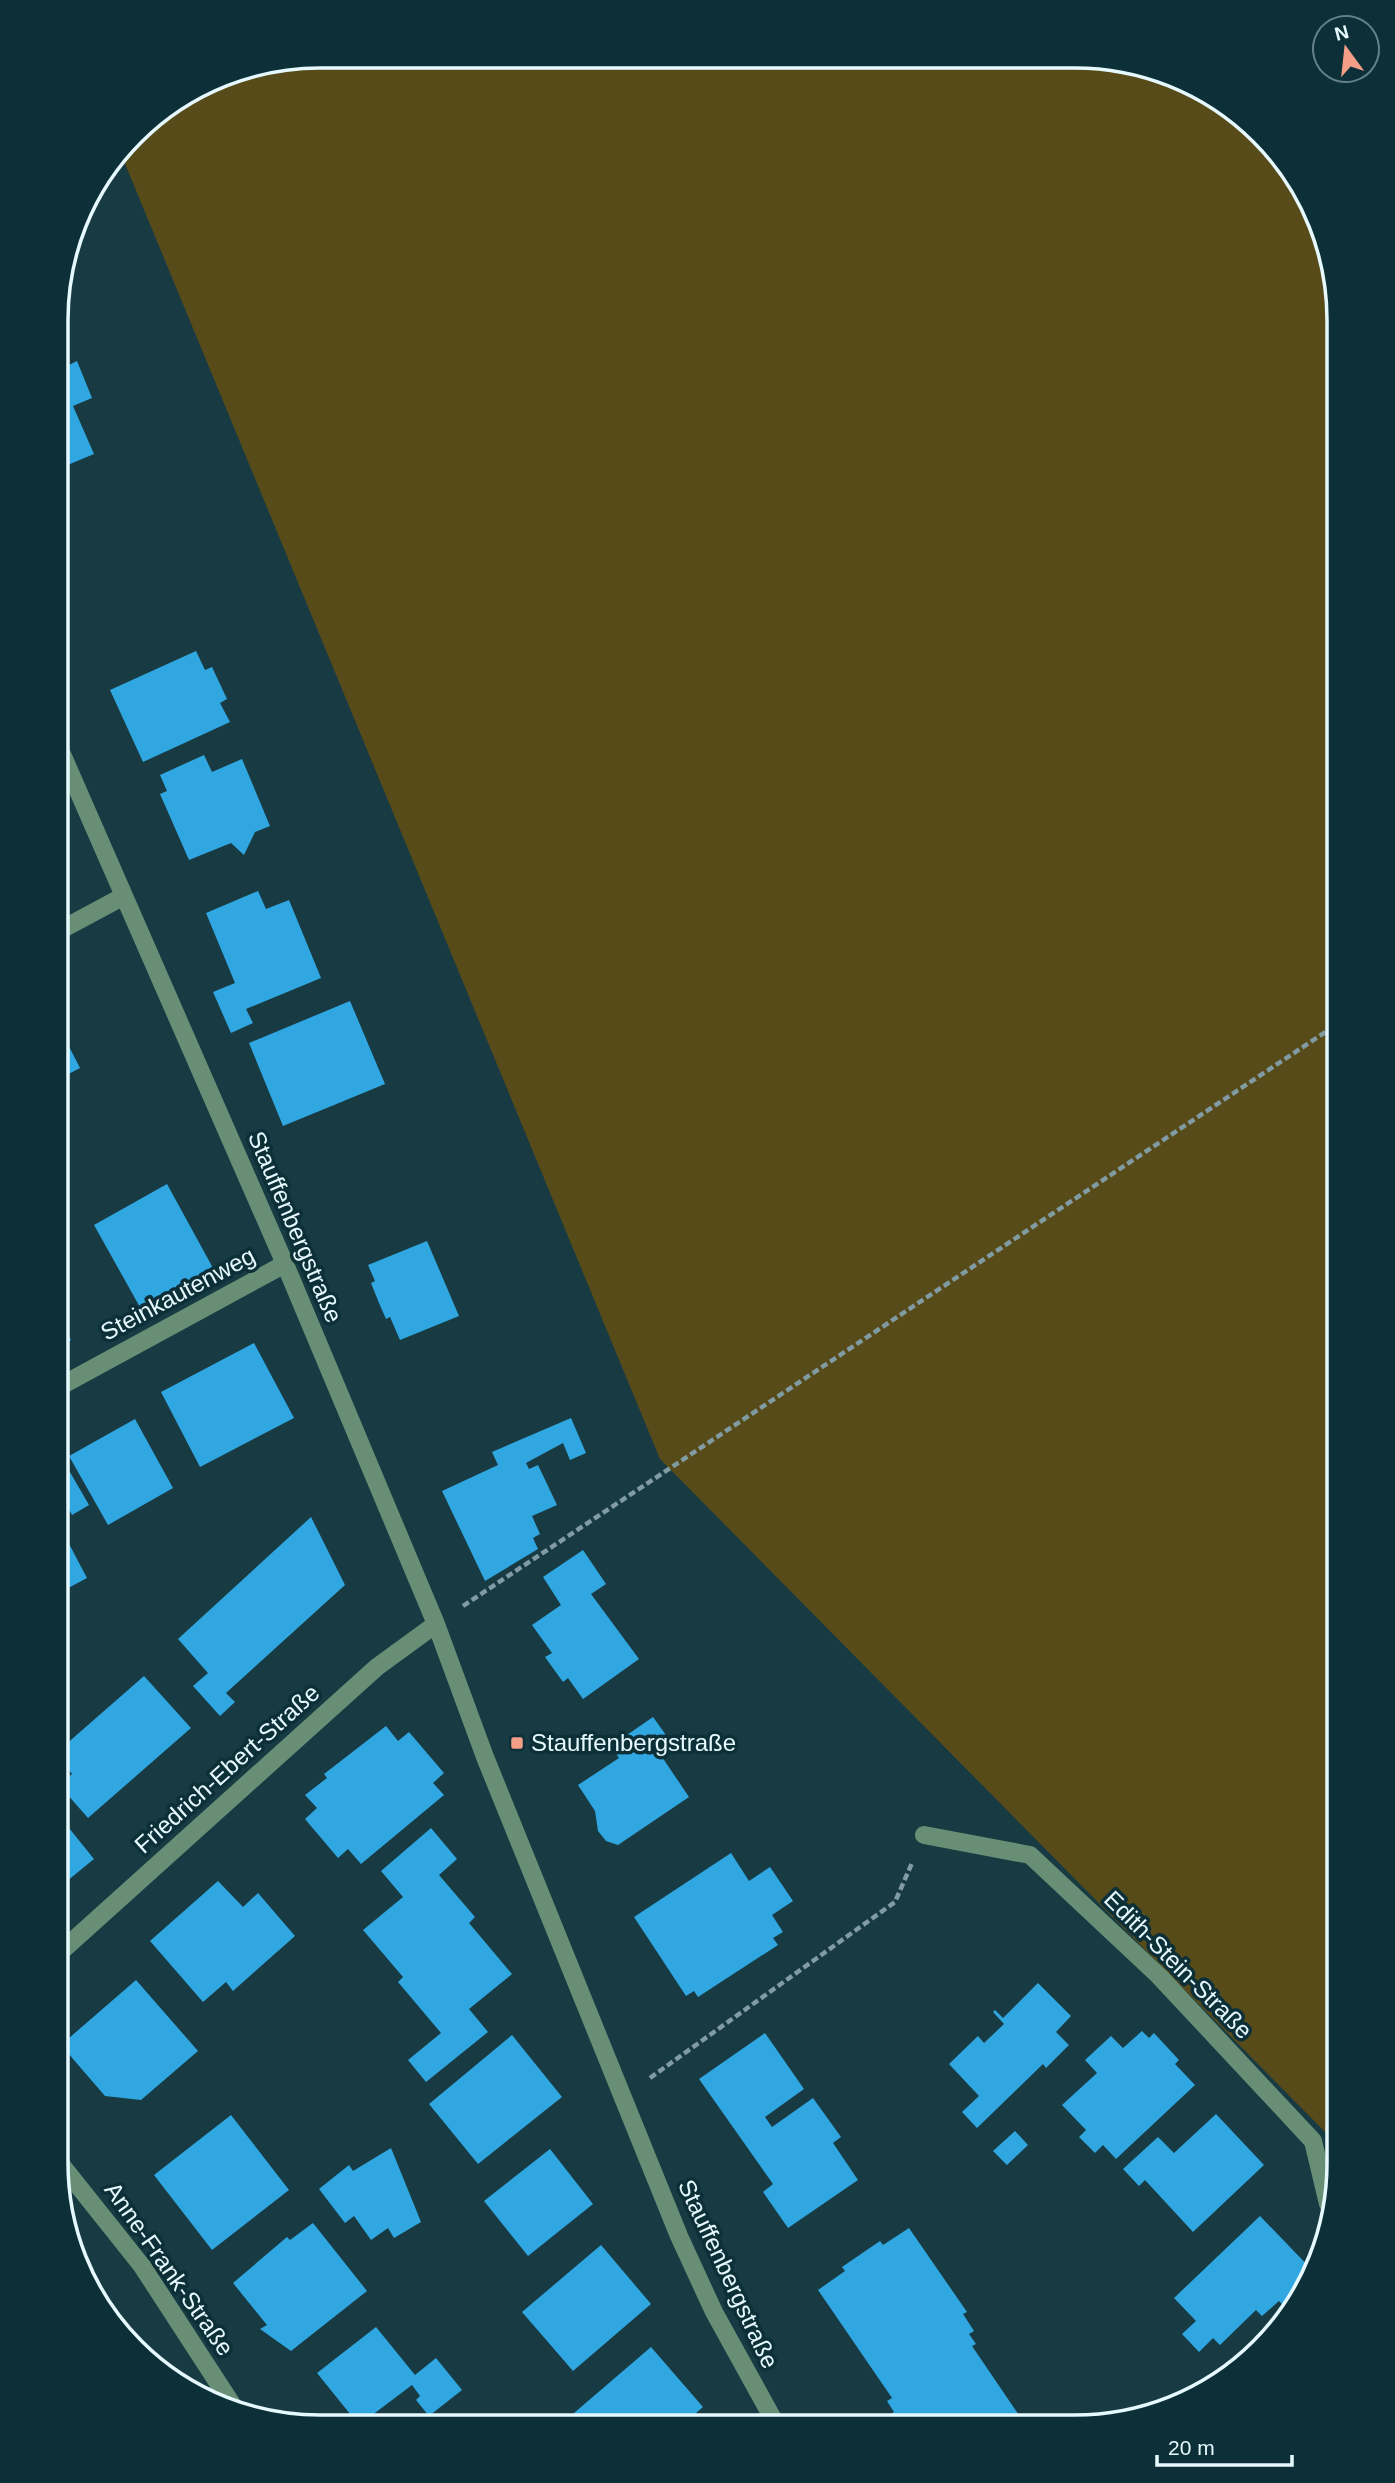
<svg xmlns="http://www.w3.org/2000/svg" width="1395" height="2483" font-family="Helvetica,sans-serif">
<rect width="100%" height="100%" fill="#183b43"/>
<!-- green -->
<path fill="#584b1a" d="M 320,56 L 1126,61 L 1191,83 L 1249,121 L 1294,173 L 1325,235 L 1339,320 L 1338,2145 L 660,1459 L 121,154 L 146,122 L 219,76 Z"/>
<!-- building -->
<path fill="#30a7e1" d="M 77,361 L 92,398 L 73,406 L 94,454 L 58,469 L 58,363 L 61,369 Z
M 196,651 L 205,670 L 212,667 L 227,699 L 220,703 L 230,722 L 143,762 L 110,690 Z
M 204,755 L 212,772 L 242,759 L 270,826 L 255,832 L 244,855 L 231,843 L 189,860 L 160,794 L 167,791 L 160,775 Z
M 258,891 L 266,909 L 289,900 L 321,978 L 246,1009 L 253,1023 L 231,1033 L 213,992 L 235,983 L 206,913 Z
M 350,1001 L 385,1084 L 283,1126 L 249,1043 Z
M 57,1023 L 80,1068 L 57,1080 Z
M 167,1184 L 213,1268 L 141,1309 L 94,1225 Z
M 427,1241 L 459,1316 L 400,1340 L 390,1317 L 386,1319 L 379,1303 L 371,1283 L 375,1281 L 368,1265 Z
M 57,1314 L 71,1340 L 57,1348 Z
M 254,1343 L 294,1418 L 200,1467 L 161,1392 Z
M 571,1418 L 586,1453 L 570,1460 L 563,1443 L 526,1463 L 529,1469 L 538,1465 L 557,1505 L 532,1516 L 540,1534 L 533,1538 L 538,1549 L 485,1581 L 442,1491 L 498,1465 L 492,1452 Z
M 135,1419 L 173,1488 L 108,1525 L 69,1456 Z
M 67,1467 L 89,1505 L 72,1515 L 57,1488 L 57,1472 Z
M 311,1517 L 345,1585 L 226,1693 L 235,1702 L 220,1716 L 193,1686 L 208,1673 L 178,1639 Z
M 57,1521 L 87,1578 L 57,1594 Z
M 583,1550 L 606,1584 L 591,1594 L 639,1659 L 583,1699 L 568,1678 L 563,1682 L 545,1657 L 552,1653 L 532,1625 L 561,1605 L 543,1577 Z
M 144,1676 L 191,1728 L 88,1818 L 59,1785 L 72,1774 L 56,1753 Z
M 653,1717 L 671,1742 L 658,1751 L 689,1797 L 618,1845 L 606,1841 L 598,1831 L 595,1811 L 578,1785 L 619,1758 L 611,1746 Z
M 386,1726 L 398,1741 L 409,1732 L 444,1773 L 433,1783 L 444,1795 L 361,1864 L 348,1849 L 338,1858 L 305,1819 L 317,1808 L 305,1795 L 327,1778 L 324,1774 Z
M 56,1812 L 94,1859 L 56,1890 Z
M 431,1828 L 457,1859 L 439,1875 L 475,1917 L 469,1923 L 512,1974 L 469,2009 L 488,2032 L 426,2082 L 408,2060 L 441,2033 L 398,1982 L 403,1977 L 363,1930 L 403,1897 L 381,1871 Z
M 731,1853 L 749,1881 L 770,1867 L 793,1901 L 772,1915 L 783,1932 L 773,1938 L 778,1945 L 698,1997 L 694,1991 L 686,1996 L 634,1917 Z
M 218,1881 L 243,1907 L 258,1893 L 295,1936 L 233,1991 L 226,1982 L 203,2002 L 150,1941 Z
M 136,1980 L 198,2051 L 141,2100 L 105,2096 L 61,2045 Z
M 1038,1983 L 1071,2016 L 1056,2032 L 1069,2045 L 1046,2068 L 1043,2064 L 977,2128 L 962,2112 L 979,2096 L 949,2064 L 978,2036 L 984,2043 L 1004,2024 L 993,2012 L 995,2010 L 1003,2018 Z
M 1142,2031 L 1149,2038 L 1154,2033 L 1179,2060 L 1175,2064 L 1195,2085 L 1116,2159 L 1103,2145 L 1095,2153 L 1079,2137 L 1086,2130 L 1062,2105 L 1097,2073 L 1085,2060 L 1111,2036 L 1123,2048 Z
M 765,2033 L 804,2089 L 765,2117 L 772,2127 L 813,2098 L 841,2137 L 833,2143 L 858,2180 L 788,2228 L 763,2192 L 773,2184 L 699,2079 Z
M 512,2035 L 562,2097 L 478,2164 L 429,2104 Z
M 1216,2114 L 1264,2165 L 1193,2232 L 1145,2180 L 1139,2186 L 1123,2169 L 1158,2137 L 1174,2153 Z
M 231,2115 L 289,2190 L 212,2250 L 154,2175 Z
M 1015,2131 L 1028,2145 L 1007,2165 L 993,2151 Z
M 391,2148 L 421,2222 L 394,2238 L 388,2228 L 371,2240 L 354,2216 L 345,2223 L 319,2189 L 349,2165 L 353,2171 Z
M 550,2149 L 593,2204 L 528,2256 L 484,2201 Z
M 1260,2216 L 1314,2272 L 1286,2321 L 1281,2315 L 1287,2309 L 1279,2301 L 1262,2316 L 1256,2310 L 1220,2345 L 1213,2338 L 1199,2352 L 1182,2334 L 1196,2321 L 1174,2298 Z
M 313,2223 L 367,2291 L 291,2351 L 260,2329 L 267,2325 L 233,2283 L 287,2237 L 290,2240 Z
M 909,2228 L 967,2312 L 963,2314 L 974,2331 L 969,2334 L 976,2344 L 972,2346 L 1027,2427 L 893,2426 L 886,2417 L 894,2412 L 887,2401 L 892,2398 L 818,2290 L 845,2271 L 842,2267 L 880,2241 L 883,2245 Z
M 601,2245 L 651,2304 L 573,2371 L 522,2312 Z
M 95,2291 L 163,2364 L 157,2370 L 101,2310 L 93,2294 Z
M 376,2327 L 415,2375 L 436,2358 L 462,2390 L 429,2416 L 416,2400 L 420,2396 L 412,2385 L 359,2425 L 317,2373 Z
M 651,2347 L 703,2407 L 681,2426 L 584,2426 L 574,2413 Z"/>
<g fill="none" stroke-linecap="round" stroke-linejoin="round">
<!-- path -->
<path stroke="#809ba1" stroke-width="4.5" stroke-dasharray="7 3.5" stroke-linecap="butt" d="M 1276,152 L 1329,258
M 463,1606 L 1339,1023
M 650,2078 L 895,1902 L 912,1863"/>
<!-- minor -->
<path stroke="#688f75" stroke-width="18" d="M 58,745 L 285,1264 L 436,1624 L 485,1757 L 679,2236 L 714,2312 L 777,2426
M 57,932 L 124,896
M 57,1388 L 285,1264
M 924,1835 L 1030,1855 L 1159,1976 L 1313,2141 L 1328,2204 L 1332,2208
M 56,1956 L 377,1667 L 436,1624
M 56,2158 L 142,2266 L 237,2412"/>
</g>
<!-- markers -->
<rect fill="#f49e88" stroke="#0d3038" stroke-width="2.5" x="510" y="1736" width="14" height="14" rx="3.5"/>
<g text-anchor="middle" stroke-width="7" stroke-linejoin="round" paint-order="stroke">
<!-- street labels -->
<g font-size="24" fill="#e6f9fe" stroke="#0d3038">
<text transform="translate(295 1227) rotate(67)" y="8">Stauffenbergstraße</text>
<text transform="translate(178 1294) rotate(-28)" y="8">Steinkautenweg</text>
<text transform="translate(227 1769) rotate(-42)" y="8">Friedrich-Ebert-Straße</text>
<text transform="translate(1178 1965) rotate(45)" y="8">Edith-Stein-Straße</text>
<text transform="translate(169 2269) rotate(55)" y="8">Anne-Frank-Straße</text>
<text transform="translate(728 2274) rotate(65)" y="8">Stauffenbergstraße</text>
</g>
<!-- poi labels -->
<g font-size="24" fill="#e6f9fe" stroke="#0d3038" text-anchor="start">
<text x="531" y="1751">Stauffenbergstraße</text>
</g>
</g>
<!-- crop -->
<path d="M0 0H1395V2483H0ZM320 68H1075A252 252 0 0 1 1327 320V2163A252 252 0 0 1 1075 2415H320A252 252 0 0 1 68 2163V320A252 252 0 0 1 320 68Z" fill="#0d3038" fill-rule="evenodd"/>
<path fill="none" stroke="#e6f9fe" stroke-width="3.5" d="M320 68H1075A252 252 0 0 1 1327 320V2163A252 252 0 0 1 1075 2415H320A252 252 0 0 1 68 2163V320A252 252 0 0 1 320 68Z"/>
<!-- north arrow -->
<g transform="translate(1346 49) rotate(345)"><circle r="33" fill="#0d3038" stroke="#648087" stroke-width="2"/>
<path d="M0-5L12 26L0 18L-12 26Z" fill="#f49e88"/>
<text y="-10" font-size="19" font-weight="bold" text-anchor="middle" fill="#e6f9fe">N</text>
</g>
<!-- scale -->
<path d="M1157 2455v10h135v-10" fill="none" stroke="#e6f9fe" stroke-width="3.5"/>
<text x="1168" y="2455" font-size="21" fill="#e6f9fe" stroke="#0d3038" stroke-width="5" paint-order="stroke">20 m</text>
</svg>
